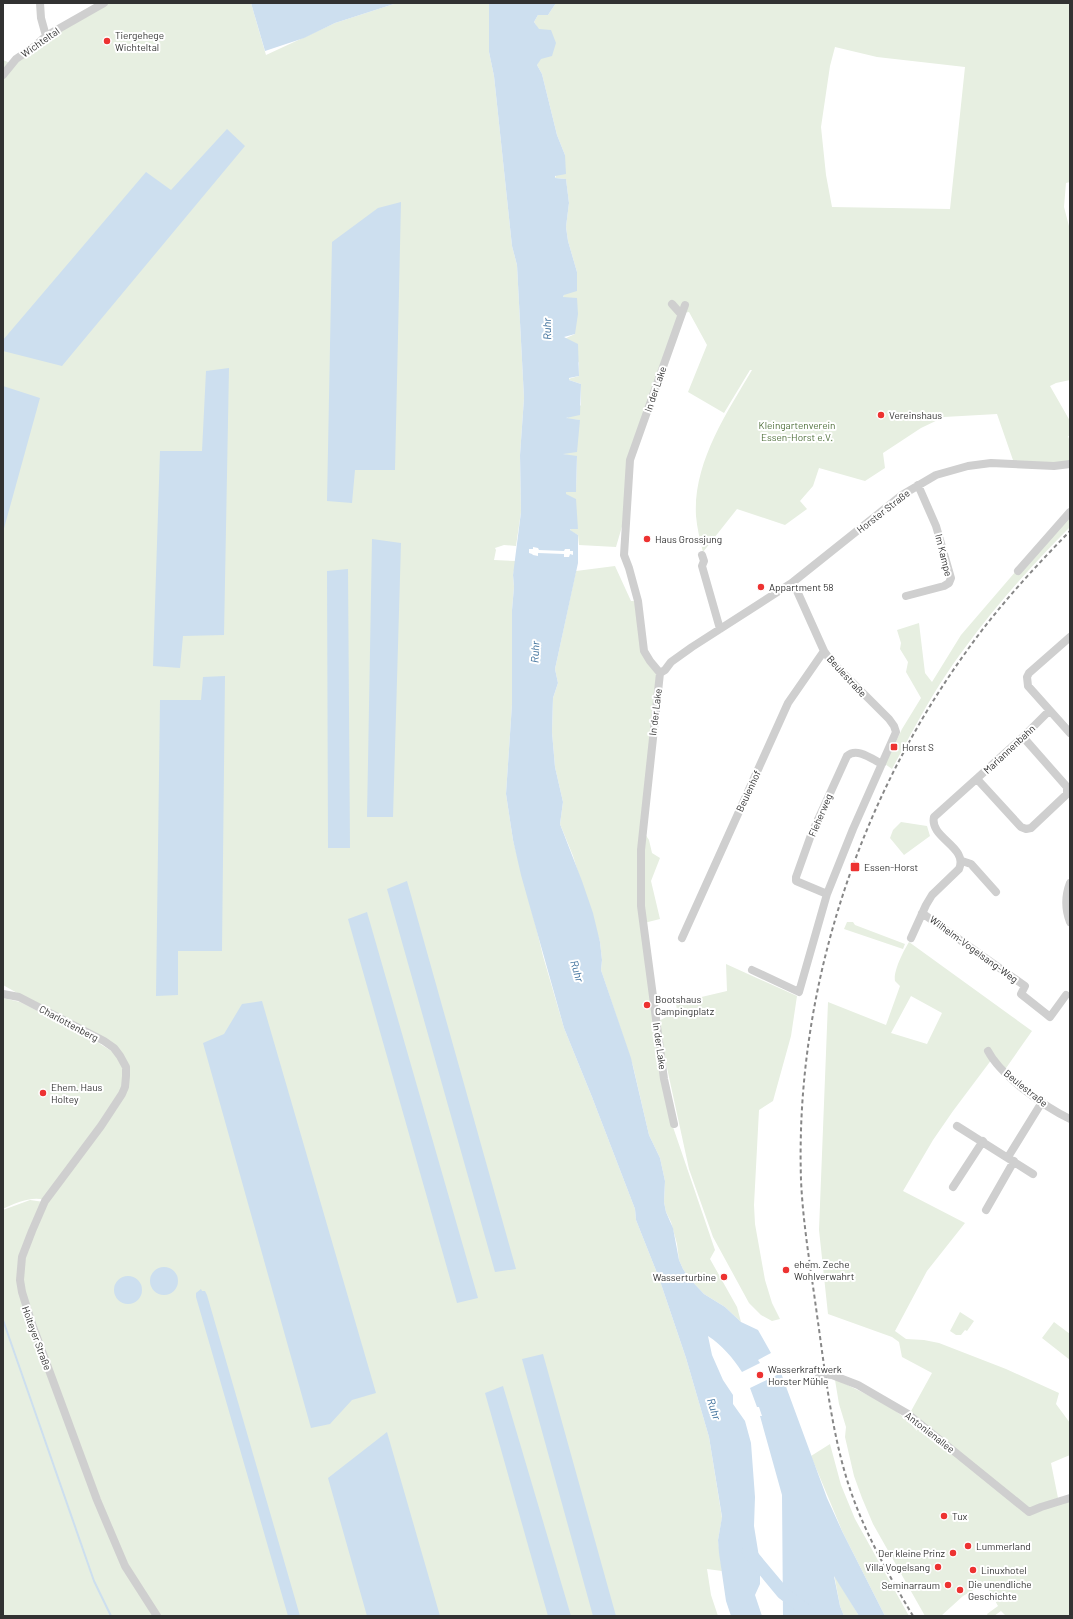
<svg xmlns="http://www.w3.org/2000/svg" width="1073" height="1619" font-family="Barlow,sans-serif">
<rect width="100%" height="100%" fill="#fff"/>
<!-- green -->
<path fill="#e7efe1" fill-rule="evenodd" d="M 106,3 L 251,3 L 266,55 L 335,23 L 397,3 L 489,3 L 489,52 L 494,76 L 512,246 L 517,265 L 524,398 L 520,455 L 521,512 L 516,546 L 504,545 L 495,548 L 496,550 L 494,560 L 516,561 L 513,575 L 514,587 L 512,610 L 512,704 L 506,794 L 513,840 L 537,931 L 543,956 L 564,1028 L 592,1097 L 635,1209 L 636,1220 L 659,1278 L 686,1358 L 709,1437 L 722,1518 L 718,1540 L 722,1571 L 707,1569 L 711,1595 L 718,1616 L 159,1616 L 120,1551 L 36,1329 L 22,1280 L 25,1257 L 40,1214 L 127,1089 L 120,1051 L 3,985 L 3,60 L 10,63 Z
M 556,3 L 1070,3 L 1070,182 L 1066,183 L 1064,207 L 1070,230 L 1070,380 L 1056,383 L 1050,386 L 1070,421 L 1070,436 L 1068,436 L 1070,442 L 1070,464 L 1014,463 L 997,414 L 944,417 L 921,428 L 883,453 L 885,468 L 865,481 L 819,468 L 813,486 L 800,501 L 807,509 L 785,525 L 737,509 L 703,552 C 700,540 697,528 696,516 C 693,463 726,414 752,370 L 750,370 L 724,413 L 688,392 L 707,345 L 689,312 L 683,313 L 628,459 L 623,523 L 616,547 L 579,545 L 578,535 L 570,531 L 571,529 L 578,529 L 566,494 L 566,492 L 576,491 L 577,457 L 562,454 L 580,420 L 566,419 L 581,405 L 581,384 L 569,380 L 568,379 L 579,376 L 579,363 L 564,339 L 575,334 L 563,297 L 577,272 L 568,241 L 566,227 L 569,203 L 566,179 L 555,178 L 565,155 L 557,135 L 542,74 L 537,65 C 543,54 542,32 534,22 L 538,15 L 548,15 ZM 835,47 L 877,57 L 965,67 L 950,209 L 832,207 L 826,175 L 821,127 L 830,66 Z
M 1070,513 L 1070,527 C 1032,565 996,605 964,649 C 936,686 914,728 892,769 L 885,764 L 902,729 L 921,698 L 906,672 L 908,662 L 900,649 L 901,643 L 897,630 L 919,623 L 925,673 L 932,682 L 961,635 L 1016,571 Z
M 615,566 L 631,601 L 636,601 L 643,651 L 659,673 L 643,831 L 649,840 L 652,853 L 660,858 L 651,881 L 660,919 L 644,923 L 673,1127 L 715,1250 L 710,1259 L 737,1307 L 741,1322 L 725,1307 L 704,1294 L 689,1278 L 683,1269 L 679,1260 L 677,1244 L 671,1222 L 666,1212 L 664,1202 L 665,1181 L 660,1158 L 649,1135 L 633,1066 L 601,970 L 602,960 L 600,942 L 573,856 L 560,824 L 563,802 L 555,767 L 552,732 L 553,698 L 558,683 L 555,669 L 576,571 Z
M 901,822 L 927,826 L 930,836 L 904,855 L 890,838 L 893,830 Z
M 847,922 L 853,922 L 855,925 L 905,944 L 903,949 L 844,929 Z
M 909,942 L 1032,1031 L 1004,1071 L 992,1059 L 953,1111 L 933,1140 L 903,1191 L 965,1223 L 927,1271 L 895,1331 L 906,1339 L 924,1340 L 939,1343 L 1006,1369 L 1059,1393 L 1056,1404 L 1070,1423 L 1070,1455 L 1051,1463 L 1059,1503 L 1070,1500 L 1070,1616 L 1006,1616 L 1001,1611 L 994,1616 L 988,1616 L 987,1614 L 998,1606 L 985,1583 L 963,1596 L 941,1616 L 925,1616 L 873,1524 L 862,1498 L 854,1476 L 845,1437 L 846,1427 L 839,1404 L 835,1380 L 840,1381 C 866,1395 899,1407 917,1431 L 915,1420 L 910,1413 L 932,1373 L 902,1357 L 899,1342 L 892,1337 L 828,1314 L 819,1230 L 828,1002 L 886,1025 L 900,986 L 895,981 C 893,971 904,950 909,942 ZM 911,996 L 942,1013 L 927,1044 L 891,1033 Z
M 726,964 L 797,996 L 791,1036 L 773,1101 L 759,1110 L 754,1205 L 755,1224 L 765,1280 L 772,1303 L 780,1319 L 772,1321 L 761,1315 L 749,1303 L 713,1237 L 689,1169 L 657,1022 L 677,1011 L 676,1003 L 727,991 Z
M 3,998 L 20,1002 L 84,1034 L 113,1052 L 124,1067 L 121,1093 L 45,1200 C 31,1196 16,1203 3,1209 Z
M 30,1200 L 44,1202 L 18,1271 L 95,1500 L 155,1616 L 3,1616 L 3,1210 Z
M 960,1312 L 974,1321 L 967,1331 L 965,1330 L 961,1335 L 956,1335 L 950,1331 Z
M 1054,1322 L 1070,1334 L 1070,1360 L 1042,1338 Z
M 830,1444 L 841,1485 L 855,1519 L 909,1616 L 885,1616 L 843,1533 L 811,1456 Z
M 834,1574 L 859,1616 L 844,1616 L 840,1606 Z"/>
<!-- water -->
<path fill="#cddfef" d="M 251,3 L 397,3 L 335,23 L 304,38 L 265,51 Z
M 489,3 L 556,3 L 548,15 L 538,15 L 534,22 L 539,29 L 551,30 L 556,43 L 552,56 L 541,59 L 537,65 L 542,74 L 557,135 L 565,155 L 566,174 L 555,176 L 555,178 L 566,179 L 569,203 L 566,227 L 568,241 L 577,272 L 577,291 L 564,295 L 563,297 L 577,298 L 578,314 L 575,334 L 564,337 L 578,344 L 579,376 L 569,378 L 569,380 L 581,384 L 580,415 L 566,418 L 580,420 L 577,452 L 563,454 L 577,456 L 576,492 L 566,492 L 566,494 L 576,499 L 578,529 L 571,529 L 570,530 L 578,535 L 578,563 L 555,669 L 558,683 L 553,698 L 552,732 L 555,767 L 563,802 L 560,824 L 582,881 L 593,913 L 600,942 L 602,960 L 601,970 L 631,1058 L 649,1135 L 660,1158 L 665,1181 L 664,1202 L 666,1212 L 673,1228 L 679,1260 L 683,1269 L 689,1278 L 704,1294 L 725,1307 L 741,1322 L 758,1330 L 771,1353 L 758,1360 L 760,1363 L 742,1372 C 733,1358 722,1345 708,1336 L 712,1355 L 723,1380 L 733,1395 L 733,1404 L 745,1421 L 751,1443 L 755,1497 L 754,1526 L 760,1563 L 760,1584 L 755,1595 L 762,1616 L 731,1616 L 726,1601 L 719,1553 L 718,1540 L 722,1517 L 709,1437 L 686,1358 L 659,1278 L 636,1220 L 635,1209 L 592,1097 L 564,1028 L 521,875 L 513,840 L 506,794 L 512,704 L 512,610 L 514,587 L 513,575 L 521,512 L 520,455 L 524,398 L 517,265 L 512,246 L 494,76 L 489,52 Z
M 227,129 L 245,146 L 62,366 L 3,351 L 3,340 L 146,172 L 171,190 Z
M 401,202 L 395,470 L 355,470 L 352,503 L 327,501 L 332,242 L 378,208 Z
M 229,368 L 224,635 L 183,636 L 180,668 L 153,666 L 160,451 L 202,451 L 206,371 Z
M 3,386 L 40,398 L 3,532 Z
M 372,539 L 401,543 L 393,817 L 367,817 Z
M 348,569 L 350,848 L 328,848 L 327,571 Z
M 225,676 L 222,951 L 178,951 L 178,995 L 156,996 L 160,700 L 201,700 L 203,677 Z
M 407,881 L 516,1269 L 495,1272 L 387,889 Z
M 367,912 L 478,1298 L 457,1303 L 348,919 Z
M 262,1001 L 376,1393 L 352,1400 L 330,1424 L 311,1428 L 203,1043 L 224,1034 L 242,1004 Z
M150 1281a14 14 0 1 1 28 0a14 14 0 1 1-28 0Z
M114 1290a14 14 0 1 1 28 0a14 14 0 1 1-28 0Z
M 201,1289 L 202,1291 L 205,1291 L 207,1295 L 300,1616 L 288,1616 L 196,1297 L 196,1293 Z
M 543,1354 L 616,1616 L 593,1616 L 522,1359 Z
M 781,1373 L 827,1498 L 843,1533 L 885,1616 L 859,1616 L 834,1576 L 840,1606 L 844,1616 L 783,1616 L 782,1495 L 760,1416 L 762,1416 L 759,1407 L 757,1407 L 750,1388 Z
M 503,1386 L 571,1616 L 548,1616 L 485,1393 Z
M 387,1432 L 440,1616 L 367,1616 L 328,1478 Z"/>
<!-- pier -->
<path fill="#fff" d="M 533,547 L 538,548 L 539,550 L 564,551 L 565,549 L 570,549 L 570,551 L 573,551 L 573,555 L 570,554 L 569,557 L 564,557 L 564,554 L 538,553 L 538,556 L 533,555 L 532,554 L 529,553 L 529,549 L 533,549 Z"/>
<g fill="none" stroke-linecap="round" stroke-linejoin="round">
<!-- stream -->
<path stroke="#cddfef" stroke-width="2" d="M 3,1320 L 94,1581 L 111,1616"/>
<!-- river -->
<path stroke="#cddfef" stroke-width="13" d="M 748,1551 L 783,1593 L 807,1611 L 810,1616"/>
<!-- minor -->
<path stroke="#cfcfcf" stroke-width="8" d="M 40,3 L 41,18 L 46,36
M 3,75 L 16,59 L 35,46 L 46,36 L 104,3
M 672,304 L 681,314
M 702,555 L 704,561 L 702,566 L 720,629
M 1018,571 L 1070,512
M 906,596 L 944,586 L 949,583 L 951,578 L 936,526 L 918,485
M 1070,637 L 1029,673 L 1027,677 L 1028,686 L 1070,733
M 660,673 L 665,670 L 671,662 L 692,647 L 793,582 L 902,495 L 936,475 L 968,466 L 991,463 L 1054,466 L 1070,464
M 977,779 L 1021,827 L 1026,829 L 1031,828 L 1067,794 L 1067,787 L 1023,737
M 962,861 L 971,864 L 996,892
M 1070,883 C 1065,896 1065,909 1070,922
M 827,894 L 796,881 L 796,877 L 811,835 L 847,756 C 857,747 872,759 882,764
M 922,913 L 1025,986 L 1021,994 L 1050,1017 L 1066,995
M 682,938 L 788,703 L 824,651
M 911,938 L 926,905 L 932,895 L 959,869 C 969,847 929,838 934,817 L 1023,737 L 1049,711
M 752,970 L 799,992 L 827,894 L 853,829 L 896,732 L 894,726 L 889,719 L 831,661 L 824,651 L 793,582
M 3,994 L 19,997 L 104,1041 L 114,1048 L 120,1056 L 126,1067 L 126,1076 L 125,1087 L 122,1094 L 101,1126 L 45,1201 L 32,1231 L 22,1257 L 20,1280 L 22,1292 L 32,1324 L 97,1500 L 125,1566 L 157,1616
M 988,1051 C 1001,1076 1045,1107 1070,1119
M 674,1124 L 664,1079 L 641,906 L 641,850 L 660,673 L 650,661 L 644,651 L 638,601 L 629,568 L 624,555 L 630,460 L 685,305
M 957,1126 L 1033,1174
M 1008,1157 L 1042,1102
M 953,1187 L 983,1141
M 986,1210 L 1014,1161
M 819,1374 L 832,1375 L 858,1385 L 908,1414 L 1029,1512 L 1041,1507 L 1070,1498"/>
<!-- rail -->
<path stroke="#878787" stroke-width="2" stroke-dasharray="4 3" stroke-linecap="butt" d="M 913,1616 C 888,1574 863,1530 848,1483 C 831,1429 825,1371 817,1315 C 811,1270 803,1225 801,1180 C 795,993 857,803 966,652 C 997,608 1033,569 1070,531"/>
</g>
<!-- markers -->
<g fill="#ed3231" stroke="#fff" stroke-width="1.5">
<circle cx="107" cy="41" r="4"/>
<circle cx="881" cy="415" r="4"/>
<circle cx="647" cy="539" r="4"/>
<circle cx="761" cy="587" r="4"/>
<rect x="890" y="743" width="8" height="8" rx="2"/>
<rect x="850" y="862" width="10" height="10" rx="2"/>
<circle cx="647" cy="1005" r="4"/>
<circle cx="43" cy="1093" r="4"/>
<circle cx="786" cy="1270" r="4"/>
<circle cx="724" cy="1277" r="4"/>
<circle cx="760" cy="1375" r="4"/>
<circle cx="944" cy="1516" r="4"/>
<circle cx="968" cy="1546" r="4"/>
<circle cx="953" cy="1553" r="4"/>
<circle cx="938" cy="1567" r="4"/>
<circle cx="973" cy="1570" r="4"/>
<circle cx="948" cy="1585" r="4"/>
<circle cx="960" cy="1590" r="4"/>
</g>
<g text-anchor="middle" stroke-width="4" stroke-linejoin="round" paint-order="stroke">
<!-- poi labels -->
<g font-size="10" fill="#323232" stroke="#fff" text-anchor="start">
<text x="115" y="39">Tiergehege<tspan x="115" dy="12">Wichteltal</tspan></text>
<text x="889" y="419">Vereinshaus</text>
<text x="655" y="543">Haus Grossjung</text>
<text x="769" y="591">Appartment 58</text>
<text x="902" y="751">Horst S</text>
<text x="864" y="871">Essen-Horst</text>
<text x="655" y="1003">Bootshaus<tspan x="655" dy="12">Campingplatz</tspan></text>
<text x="51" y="1091">Ehem. Haus<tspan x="51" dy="12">Holtey</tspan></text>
<text x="794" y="1268">ehem. Zeche<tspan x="794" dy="12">Wohlverwahrt</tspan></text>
<text x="716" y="1281" text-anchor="end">Wasserturbine</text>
<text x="768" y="1373">Wasserkraftwerk<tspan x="768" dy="12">Horster Mühle</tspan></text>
<text x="952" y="1520">Tux</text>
<text x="976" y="1550">Lummerland</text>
<text x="945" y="1557" text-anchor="end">Der kleine Prinz</text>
<text x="930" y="1571" text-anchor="end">Villa Vogelsang</text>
<text x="981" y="1574">Linuxhotel</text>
<text x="968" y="1588">Die unendliche<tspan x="968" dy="12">Geschichte</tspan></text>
<text x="940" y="1589" text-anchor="end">Seminarraum</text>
</g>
<!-- street labels -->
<g font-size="10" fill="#323232" stroke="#fff">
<text transform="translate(40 42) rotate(-35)" y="4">Wichteltal</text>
<text transform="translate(655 389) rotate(-71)" y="4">In der Lake</text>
<text transform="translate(883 511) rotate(-38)" y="4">Horster Straße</text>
<text transform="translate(944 555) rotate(76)" y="4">Im Kampe</text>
<text transform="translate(847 676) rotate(47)" y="4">Beulestraße</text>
<text transform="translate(655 712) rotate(-83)" y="4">In der Lake</text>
<text transform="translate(1009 749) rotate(-43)" y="4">Mariannenbahn</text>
<text transform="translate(748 791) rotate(-65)" y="4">Beulenhof</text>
<text transform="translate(820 815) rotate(-67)" y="4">Fleherweg</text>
<text transform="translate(974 949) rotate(36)" y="4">Wilhelm-Vogelsang-Weg</text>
<text transform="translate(69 1023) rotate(28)" y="4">Charlottenberg</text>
<text transform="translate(660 1046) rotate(82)" y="4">In der Lake</text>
<text transform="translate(1026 1088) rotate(39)" y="4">Beulestraße</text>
<text transform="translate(37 1338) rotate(70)" y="4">Holteyer Straße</text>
<text transform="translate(930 1432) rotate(38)" y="4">Antonienallee</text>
</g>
<!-- park labels -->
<g font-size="10" fill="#51713d" stroke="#fff">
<text x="797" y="429">Kleingartenverein<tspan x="797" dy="12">Essen-Horst e.V.</tspan></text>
</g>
<!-- water labels -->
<g font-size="11" font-style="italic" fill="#3b6e9a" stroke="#fff">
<text transform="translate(547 329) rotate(-91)" y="4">Ruhr</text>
<text transform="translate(535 652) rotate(-87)" y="4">Ruhr</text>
<text transform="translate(577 971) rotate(73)" y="4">Ruhr</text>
<text transform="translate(714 1409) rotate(72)" y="4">Ruhr</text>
</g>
</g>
<!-- border -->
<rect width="1073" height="1619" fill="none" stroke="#323232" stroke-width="8"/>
</svg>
